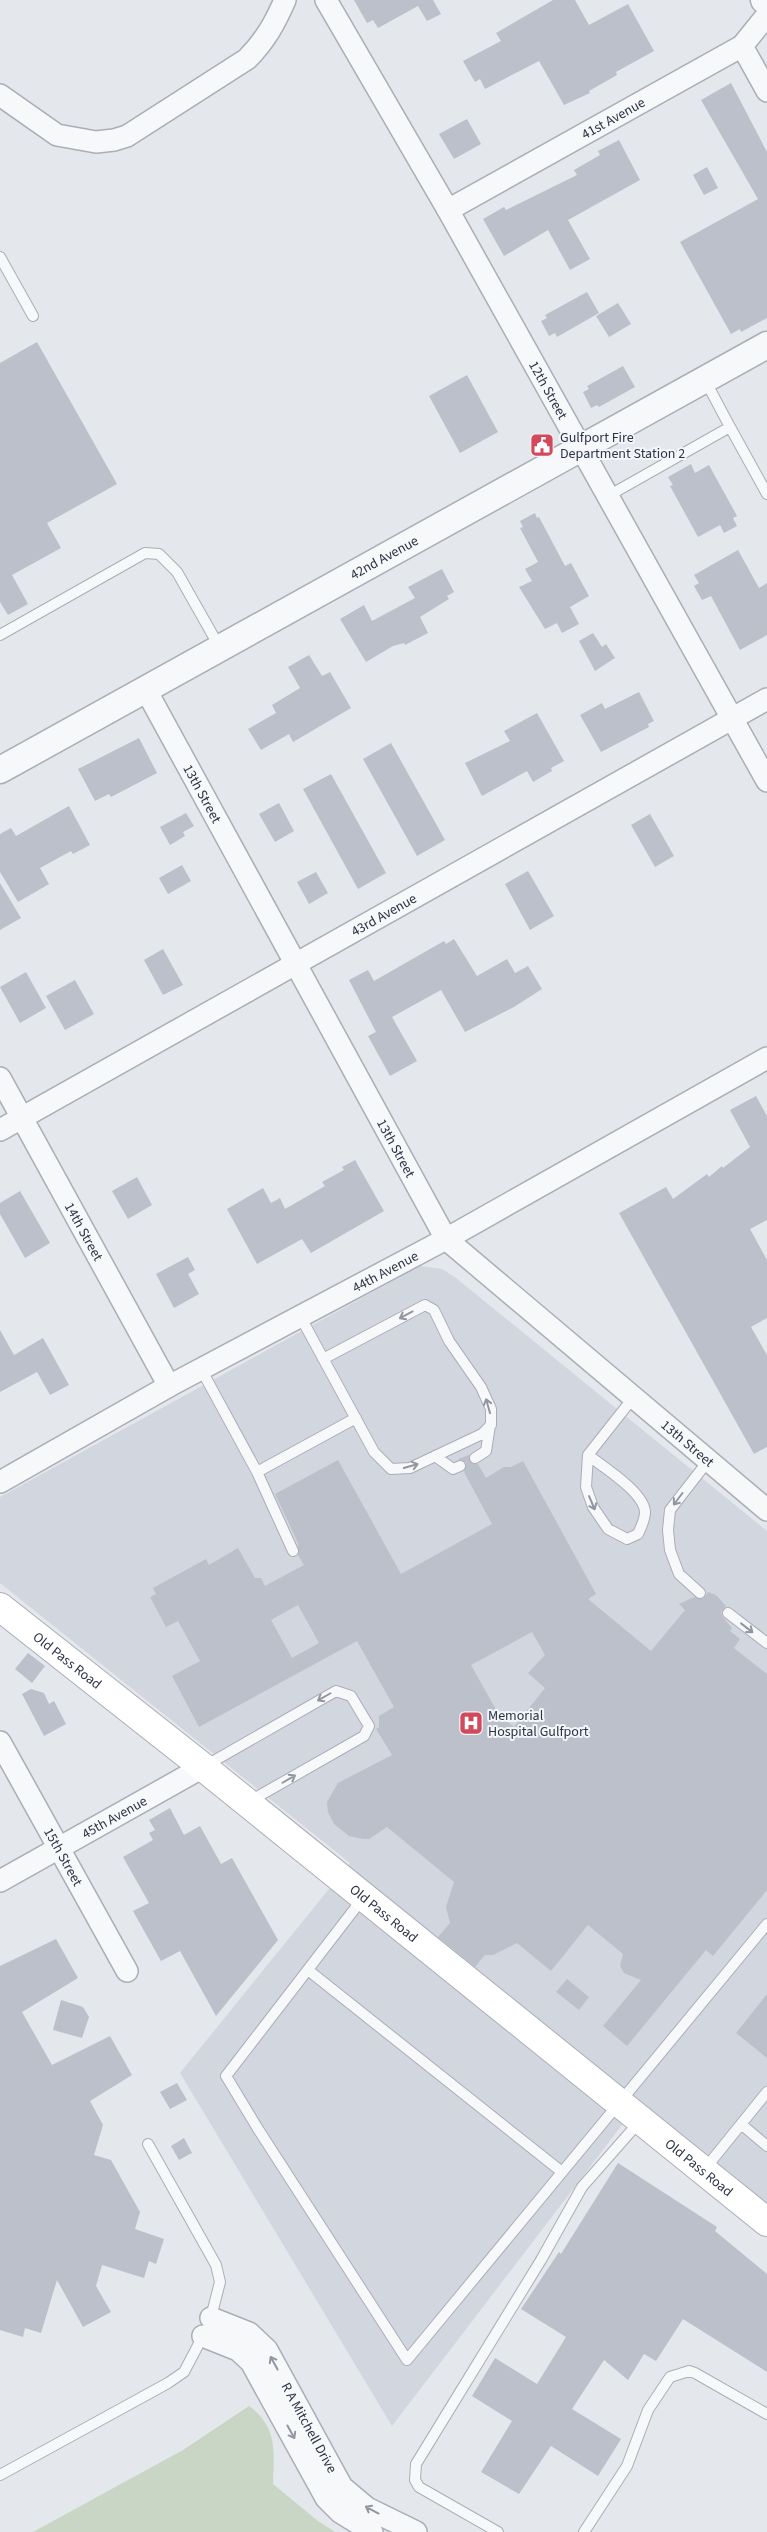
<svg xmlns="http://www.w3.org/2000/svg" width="767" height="2532" font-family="'Source Sans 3',sans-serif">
<rect width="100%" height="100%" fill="#e4e7ec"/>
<!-- built -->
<path fill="#d2d6de" d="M 420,1266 L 442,1269 L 456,1278 L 767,1531 L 767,2207 L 638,2104 L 392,2426 L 180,2073 L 350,1863 L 0,1583 L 0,1497 Z"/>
<!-- green -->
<path fill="#c9d6c5" d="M 249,2406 C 278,2427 274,2452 273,2484 L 318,2521 L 335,2532 L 33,2532 L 183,2450 Z"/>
<!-- building -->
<path fill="#bbc0ca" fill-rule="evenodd" d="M 354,0 L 433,0 L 441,14 L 427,21 L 418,6 L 378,28 L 373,20 L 367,23 Z
M 553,0 L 575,0 L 589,25 L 628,4 L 654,51 L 616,72 L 617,75 L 589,91 L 590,93 L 564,105 L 539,61 L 485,89 L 480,79 L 475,82 L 463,61 L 501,41 L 496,33 Z
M 731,83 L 767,152 L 767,318 L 741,332 L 740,329 L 731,334 L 680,242 L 758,199 L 701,100 Z
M 467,119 L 481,144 L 454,159 L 439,134 Z
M 619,140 L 640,180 L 568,220 L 590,259 L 570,270 L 548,230 L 504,256 L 483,219 L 504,207 L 506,210 L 577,175 L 574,170 L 600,155 L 598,151 Z
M 707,167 L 718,188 L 704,195 L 693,175 Z
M 587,292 L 599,313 L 557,337 L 555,333 L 549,336 L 541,321 L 547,318 L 545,315 Z
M 618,303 L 631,324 L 609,337 L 596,316 Z
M 37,342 L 117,484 L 47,523 L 61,548 L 12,575 L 28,604 L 8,615 L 0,602 L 0,363 Z
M 623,366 L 635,387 L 599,407 L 597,405 L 591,408 L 583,392 L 589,389 L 587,386 Z
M 467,375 L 498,432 L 460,453 L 429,396 Z
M 691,464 L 695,473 L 709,465 L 737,516 L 733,518 L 737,526 L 724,533 L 720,525 L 698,537 L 670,486 L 673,485 L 668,477 Z
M 535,513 L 537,518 L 539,517 L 565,566 L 571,563 L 589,596 L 570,607 L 579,624 L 562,633 L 557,623 L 545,629 L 519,587 L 532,581 L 525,569 L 538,562 L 520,528 L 523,527 L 520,521 Z
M 738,550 L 759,588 L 767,583 L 767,635 L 740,650 L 711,596 L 702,600 L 694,586 L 699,583 L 694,575 Z
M 442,569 L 454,592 L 447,596 L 449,599 L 420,617 L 428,633 L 405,645 L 404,643 L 393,646 L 366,662 L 340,619 L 364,605 L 372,621 L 415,598 L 408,587 Z
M 593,633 L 602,647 L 606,644 L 615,658 L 595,671 L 579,641 Z
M 309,655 L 322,676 L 330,672 L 351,708 L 293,742 L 289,734 L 261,750 L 248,729 L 276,713 L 272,705 L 300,688 L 288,667 Z
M 639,692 L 654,721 L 648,724 L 649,727 L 601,752 L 580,715 L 602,703 L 605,709 Z
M 537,713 L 564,761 L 551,768 L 552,771 L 533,782 L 527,771 L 482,796 L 465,763 L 510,741 L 504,731 Z
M 139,738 L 157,773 L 111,797 L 109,794 L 95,801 L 78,769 Z
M 391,743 L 445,840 L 417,856 L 363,759 Z
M 331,774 L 386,873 L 358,889 L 303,789 Z
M 279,803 L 294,831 L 275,842 L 259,814 Z
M 69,806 L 90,845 L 73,854 L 71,851 L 40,868 L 49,884 L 18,902 L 0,872 L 0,834 L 11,828 L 16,836 Z
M 186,813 L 194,826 L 183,832 L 185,836 L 170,845 L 160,827 Z
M 650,814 L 674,856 L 655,867 L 631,825 Z
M 182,865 L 191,881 L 168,894 L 159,878 Z
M 528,871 L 554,916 L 530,930 L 505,884 Z
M 316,872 L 328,893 L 309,904 L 297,882 Z
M 0,883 L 21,918 L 0,930 Z
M 454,939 L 477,976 L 507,959 L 515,973 L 528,966 L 542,989 L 514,1007 L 465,1032 L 441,990 L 392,1017 L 417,1061 L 390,1076 L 368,1036 L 376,1032 L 349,980 L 368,970 L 374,981 L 444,941 L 446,944 Z
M 163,949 L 183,985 L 163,995 L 144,960 Z
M 26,972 L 46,1008 L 20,1023 L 0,987 Z
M 75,980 L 94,1014 L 65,1030 L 46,996 Z
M 756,1096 L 767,1116 L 767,1220 L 750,1229 L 767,1260 L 767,1318 L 751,1327 L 767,1355 L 767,1447 L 754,1454 L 619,1213 L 666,1187 L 673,1199 L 707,1174 L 709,1177 L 722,1166 L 723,1168 L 750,1147 L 730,1110 Z
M 355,1160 L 384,1211 L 311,1253 L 302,1239 L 257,1264 L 227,1209 L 263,1188 L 271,1203 L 280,1198 L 285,1209 L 325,1186 L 322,1182 L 344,1170 L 342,1167 Z
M 137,1177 L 152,1205 L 128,1219 L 112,1191 Z
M 20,1191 L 50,1243 L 25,1258 L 0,1214 L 0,1203 Z
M 188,1257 L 195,1270 L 188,1274 L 199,1294 L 174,1308 L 156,1274 Z
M 0,1330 L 14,1355 L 43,1338 L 69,1385 L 50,1395 L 37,1372 L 0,1392 Z
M 469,1455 L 470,1462 L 478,1464 L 486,1478 L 504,1467 L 511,1467 L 523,1461 L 596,1594 L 588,1599 L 651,1651 L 685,1610 L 679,1604 L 694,1597 L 703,1599 L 708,1592 L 716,1595 L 726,1606 L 721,1612 L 722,1616 L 732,1628 L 730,1631 L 740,1639 L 734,1648 L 767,1674 L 767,1890 L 713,1956 L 706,1950 L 627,2046 L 603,2026 L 641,1980 L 624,1973 L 620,1966 L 623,1954 L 588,1925 L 551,1971 L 517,1943 L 493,1955 L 485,1955 L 475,1967 L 438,1937 L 450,1923 L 446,1907 L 454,1882 L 387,1827 L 369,1839 L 363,1839 L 349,1836 L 334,1824 L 328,1812 L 327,1802 L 338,1783 L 392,1755 L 376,1729 L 379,1727 L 379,1716 L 394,1707 L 357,1641 L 199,1727 L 172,1676 L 200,1661 L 178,1621 L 166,1627 L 150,1597 L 156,1594 L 153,1588 L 206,1559 L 209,1565 L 238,1548 L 255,1578 L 261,1578 L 265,1586 L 304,1565 L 298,1555 L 298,1543 L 275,1494 L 338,1460 L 401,1574 L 492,1524 L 464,1472 L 466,1463 L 458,1459 ZM 298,1605 L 319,1643 L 292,1658 L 271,1620 ZM 532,1632 L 545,1655 L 528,1673 L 545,1688 L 514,1727 L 499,1715 L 471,1665 Z
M 28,1653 L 45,1666 L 32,1683 L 15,1669 Z
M 31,1689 L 44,1693 L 49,1704 L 54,1701 L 66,1724 L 44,1736 L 22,1694 Z
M 170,1808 L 184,1835 L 200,1826 L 221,1864 L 232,1858 L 278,1940 L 216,2016 L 180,1951 L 161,1961 L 133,1911 L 149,1903 L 123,1857 L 153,1840 L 149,1833 L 155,1830 L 149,1820 Z
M 56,1939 L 78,1978 L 22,2012 L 52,2065 L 110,2036 L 132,2075 L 90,2101 L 103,2125 L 94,2155 L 111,2160 L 140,2212 L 135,2229 L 164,2239 L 156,2264 L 149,2261 L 144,2278 L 102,2265 L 96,2286 L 111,2312 L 83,2327 L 57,2280 L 41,2333 L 25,2328 L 23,2337 L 0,2330 L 0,1966 Z
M 567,1979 L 589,1997 L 579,2010 L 556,1992 Z
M 767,1994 L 767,2058 L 736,2033 Z
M 61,2000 L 83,2007 L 89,2017 L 82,2038 L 53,2030 Z
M 177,2083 L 187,2100 L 170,2109 L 160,2092 Z
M 184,2138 L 192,2153 L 179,2160 L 171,2146 Z
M 618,2163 L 717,2227 L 715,2231 L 767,2274 L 767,2372 L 683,2319 L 656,2361 L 644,2354 L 628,2380 L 604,2360 L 572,2409 L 621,2439 L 598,2476 L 551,2446 L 519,2494 L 481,2472 L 512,2421 L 472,2396 L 495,2358 L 537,2384 L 566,2337 L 521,2309 L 559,2252 L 561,2254 Z"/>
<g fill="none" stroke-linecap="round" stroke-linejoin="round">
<!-- service casing -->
<g stroke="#a9aeb7" stroke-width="12">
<path id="service" d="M 0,257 L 33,316
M 730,427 L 767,494
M 608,496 L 730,427 L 705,380
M 0,635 L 145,553 L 159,554 L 177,572 L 220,648
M 300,1316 L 374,1452 L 391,1469 L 410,1468 L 482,1434 L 491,1425 L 491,1409 L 481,1387 L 449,1341 L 434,1310 L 425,1305 L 323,1359
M 201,1369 L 257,1472 L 356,1418
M 588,1455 C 603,1467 644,1492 645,1512 C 645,1520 641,1527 638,1534 L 627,1539 L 608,1529 L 593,1507 L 586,1487 L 588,1455 L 633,1398
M 435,1456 L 453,1469 L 460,1466
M 475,1458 L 486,1451 L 490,1425
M 257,1472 L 293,1551
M 700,1593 L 679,1574 L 670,1550 L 668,1530 L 670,1510 L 708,1461
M 728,1613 L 767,1643
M 205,1766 L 336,1691 L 351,1696 L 369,1726 L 364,1736 L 250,1801
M 363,1898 L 226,2076 L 258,2129 L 407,2360 L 767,1924
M 308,1970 L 562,2172
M 741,2124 L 767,2146
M 148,2144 L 216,2265 L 220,2282 L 210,2321
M 704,2170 L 767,2092
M 0,2475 L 168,2383 L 184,2372 L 204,2334
M 498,2532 L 419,2487 L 415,2480 L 416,2464 L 541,2260 L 582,2187 L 640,2121
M 584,2532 L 627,2466 L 648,2410 L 670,2377 L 689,2371 L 695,2373 L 767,2414"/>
</g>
<!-- minor casing -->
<g stroke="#a9aeb7" stroke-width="24">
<g id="minor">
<path id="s1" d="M 326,0 L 448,210 L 767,781"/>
<path d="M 742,46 L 767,91"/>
<path d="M 0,95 L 57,135 L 96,142 L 114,140 L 127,136 L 247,59 C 265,41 275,23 285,0"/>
<path id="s2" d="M 448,210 L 742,46 L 767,15"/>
<path id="s3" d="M 146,690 L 446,1239 L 767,1510"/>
<path id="s4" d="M 0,1078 L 169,1386"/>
<path id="s5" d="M 0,1130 L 767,699"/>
<path id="s6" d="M 0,1482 L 169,1386 L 446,1239 L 767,1058"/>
<path id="s7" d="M 0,1742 L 127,1971"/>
<path id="s8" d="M 0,1881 L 203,1767"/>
<path id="s9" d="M 211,2318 L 249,2333 L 267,2350 L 342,2487 L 367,2508 L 416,2532"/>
<path d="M 203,2336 L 238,2350 L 251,2362 L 326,2498 L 340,2512 L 372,2532"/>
</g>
</g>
<!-- tertiary casing -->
<g stroke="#a9aeb7" stroke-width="29">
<g id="tertiary">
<path d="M 764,0 L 767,2"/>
<path id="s10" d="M 0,770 L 767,345"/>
</g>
</g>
<!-- secondary casing -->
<g stroke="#a9aeb7" stroke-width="30">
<g id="secondary">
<path id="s11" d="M 0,1607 L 203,1767 L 767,2222"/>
</g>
</g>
<!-- service -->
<use href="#service" stroke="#f7f8fa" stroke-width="10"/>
<!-- minor -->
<use href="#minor" stroke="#f7f8fa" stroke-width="21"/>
<!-- tertiary -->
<use href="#tertiary" stroke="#f7f8fa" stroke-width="26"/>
<!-- secondary -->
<use href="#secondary" stroke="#fff" stroke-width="28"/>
</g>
<!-- one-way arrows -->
<defs><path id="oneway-shaft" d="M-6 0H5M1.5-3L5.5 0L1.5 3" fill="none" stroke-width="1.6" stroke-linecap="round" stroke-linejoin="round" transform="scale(1.25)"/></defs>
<g stroke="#9196a0">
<use href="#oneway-shaft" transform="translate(406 1315) rotate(152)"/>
<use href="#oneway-shaft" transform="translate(488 1406) rotate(-106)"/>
<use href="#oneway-shaft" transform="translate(411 1466) rotate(-16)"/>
<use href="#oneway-shaft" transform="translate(678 1499) rotate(127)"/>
<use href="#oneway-shaft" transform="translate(592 1503) rotate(67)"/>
<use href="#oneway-shaft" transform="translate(747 1628) rotate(38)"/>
<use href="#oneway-shaft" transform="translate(324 1697) rotate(150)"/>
<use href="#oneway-shaft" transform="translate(289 1779) rotate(-30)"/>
<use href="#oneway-shaft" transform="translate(274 2363) rotate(-119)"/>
<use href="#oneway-shaft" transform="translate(291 2432) rotate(61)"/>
<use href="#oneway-shaft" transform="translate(372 2510) rotate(-152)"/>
</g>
<!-- icons -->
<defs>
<g id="civic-square" transform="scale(1.25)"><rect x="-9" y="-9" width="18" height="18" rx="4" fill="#d1495b" stroke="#f4f6f9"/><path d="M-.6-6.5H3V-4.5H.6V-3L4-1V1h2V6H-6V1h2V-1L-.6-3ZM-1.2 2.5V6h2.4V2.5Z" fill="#fff"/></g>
<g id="hospital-square" transform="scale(1.25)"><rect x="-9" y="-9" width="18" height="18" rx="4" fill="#d1495b" stroke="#f4f6f9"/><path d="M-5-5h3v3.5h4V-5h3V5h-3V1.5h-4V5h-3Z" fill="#fff"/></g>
</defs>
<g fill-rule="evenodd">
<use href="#civic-square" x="542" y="445"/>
<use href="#hospital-square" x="471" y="1723"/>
</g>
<g text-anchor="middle" stroke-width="4" stroke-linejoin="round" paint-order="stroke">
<!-- street labels -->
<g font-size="14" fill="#2b3445" stroke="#f4f6f9">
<text dy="5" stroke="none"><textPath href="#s2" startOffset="189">41st Avenue</textPath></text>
<text dy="5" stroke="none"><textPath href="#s1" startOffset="449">12th Street</textPath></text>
<text dy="5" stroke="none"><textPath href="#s10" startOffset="439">42nd Avenue</textPath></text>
<text dy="5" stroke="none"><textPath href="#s3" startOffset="118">13th Street</textPath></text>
<text dy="5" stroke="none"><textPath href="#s5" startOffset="440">43rd Avenue</textPath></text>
<text dy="5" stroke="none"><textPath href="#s3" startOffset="522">13th Street</textPath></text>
<text dy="5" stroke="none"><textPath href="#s4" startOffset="175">14th Street</textPath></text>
<text dy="5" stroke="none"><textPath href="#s6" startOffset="439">44th Avenue</textPath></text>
<text dy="5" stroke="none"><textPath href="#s3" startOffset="942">13th Street</textPath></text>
<text dy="5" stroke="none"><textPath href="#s11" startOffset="86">Old Pass Road</textPath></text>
<text dy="5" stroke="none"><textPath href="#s8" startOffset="131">45th Avenue</textPath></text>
<text dy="5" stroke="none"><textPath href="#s7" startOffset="131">15th Street</textPath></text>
<text dy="5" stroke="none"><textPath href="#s11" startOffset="491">Old Pass Road</textPath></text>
<text dy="5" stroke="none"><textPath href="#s11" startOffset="896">Old Pass Road</textPath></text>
<text dy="5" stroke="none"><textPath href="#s9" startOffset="154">R A Mitchell Drive</textPath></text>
</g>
<!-- poi labels -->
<g font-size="14" fill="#2b3445" stroke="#f4f6f9" text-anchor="start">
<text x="560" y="442">Gulfport Fire<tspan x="560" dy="16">Department Station 2</tspan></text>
<text x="488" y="1720">Memorial<tspan x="488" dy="16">Hospital Gulfport</tspan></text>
</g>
</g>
</svg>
